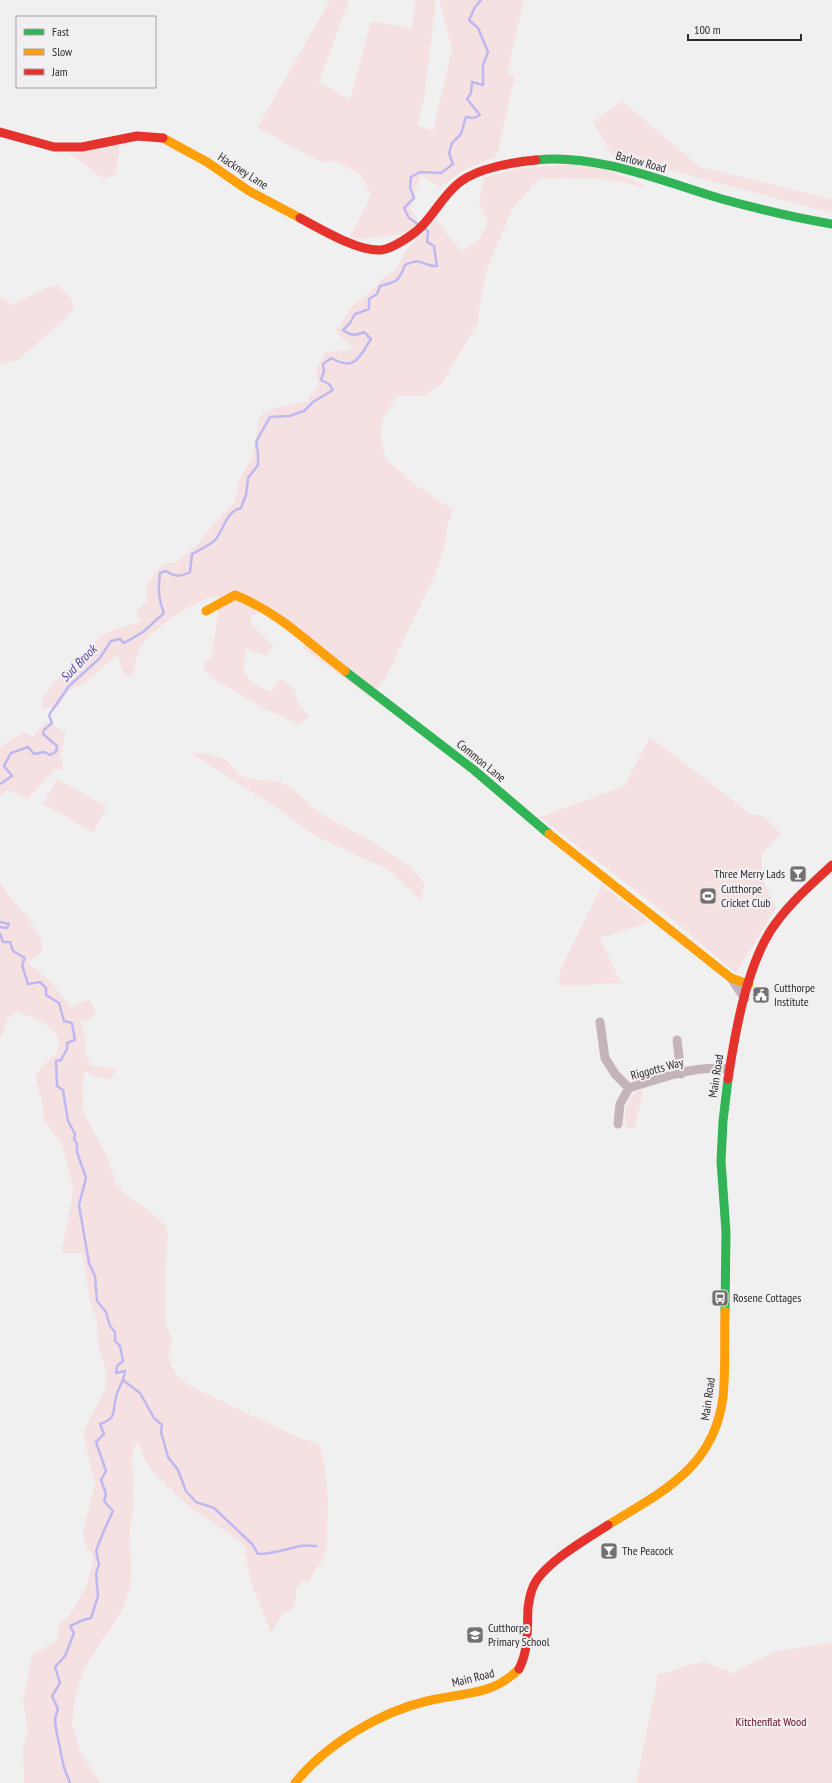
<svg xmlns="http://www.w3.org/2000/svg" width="832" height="1783" font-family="'PT Sans Narrow',sans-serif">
<rect width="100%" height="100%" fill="#f1f0f1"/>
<!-- green -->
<path fill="#f6e1e2" d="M 330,0 L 349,0 L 319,82 L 350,100 L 371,21 L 412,29 L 415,0 L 436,0 L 424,99 L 417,125 L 433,131 L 452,49 L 439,0 L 524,0 L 507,74 L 515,76 L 497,156 L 467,168 L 440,187 L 421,175 L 410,208 L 420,223 L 402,234 L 363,239 L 350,237 L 371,195 L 361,175 L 336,161 L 323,163 L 257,128 Z
M 622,101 L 700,167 L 832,199 L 832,213 L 612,155 L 593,122 Z
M 120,144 L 116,175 L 104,179 L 70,154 Z
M 574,164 L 607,170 L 644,185 L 644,188 C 610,176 575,178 539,179 L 513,208 L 488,266 L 482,292 L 477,324 L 442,383 L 425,396 L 397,396 L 384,417 L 380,432 L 385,458 L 414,484 L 453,510 L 447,526 L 445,545 L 435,575 L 384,681 L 369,697 L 303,648 L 309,636 L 269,610 L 250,616 L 252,625 L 274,647 L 266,656 L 246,649 L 243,670 L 252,683 L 271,692 L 281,679 L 295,689 L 298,704 L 310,716 L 299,724 L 263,708 L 209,676 L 202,666 L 212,656 L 220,597 C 199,595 153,629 141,646 C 136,654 135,667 132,676 L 124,675 L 117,655 L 86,682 L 69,691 L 58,707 L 42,709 L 43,697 L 58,678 L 67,669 L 82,667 C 91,633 111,631 141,621 L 136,610 L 147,602 L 146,585 L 164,563 L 176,563 L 200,542 L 213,525 L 235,501 L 239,480 L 253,456 L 259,416 L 274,408 L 308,401 L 309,396 L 319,387 L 316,368 L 326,352 L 354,349 L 335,331 L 354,304 L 370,292 L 385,276 L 394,272 L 408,248 L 436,219 L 461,251 L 478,241 L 488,223 L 479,203 L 484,177 L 522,168 Z
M 51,286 L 59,286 L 71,299 L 74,308 L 68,316 L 18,360 L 0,364 L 0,296 L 12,305 Z
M 46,721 L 66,732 L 61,755 L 63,770 L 55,769 L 28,799 L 7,790 L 0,797 L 0,747 L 24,732 L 33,736 Z
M 650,737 L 752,815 L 762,815 L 781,834 L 762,853 L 762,878 L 776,908 L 736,973 L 657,907 L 540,817 L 624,786 Z
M 189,752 L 209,754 L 225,759 L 241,776 L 251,779 L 281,782 L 294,790 L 318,812 L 374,843 L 409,866 L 425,883 L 420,900 L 389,870 L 315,836 L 277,808 Z
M 57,779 L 107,807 L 93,832 L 43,804 Z
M 0,881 L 8,895 L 28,917 L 39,935 L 41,939 L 42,952 L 28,963 L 50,981 L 71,1007 L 89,999 L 96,1011 L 89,1020 L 80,1021 L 84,1031 L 86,1054 L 91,1066 L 118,1069 L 110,1079 L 93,1076 L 84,1072 L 82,1109 L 108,1159 L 116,1183 L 125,1194 L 146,1208 L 166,1226 L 168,1236 L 165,1273 L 166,1296 L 165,1322 L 172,1337 L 168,1358 L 176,1375 L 189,1385 L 240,1410 L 298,1437 L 320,1445 L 325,1468 L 328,1499 L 327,1544 L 324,1558 L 315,1570 L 308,1583 L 303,1580 L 296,1588 L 296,1599 L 291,1612 L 284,1612 L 271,1633 L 250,1580 L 244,1544 L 188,1506 L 152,1471 L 144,1458 L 139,1442 L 134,1446 L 132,1458 L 134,1500 L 130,1531 L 131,1585 L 122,1611 L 93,1654 L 83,1672 L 75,1696 L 72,1724 L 81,1754 L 101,1783 L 24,1783 L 23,1748 L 28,1731 L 23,1700 L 32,1656 L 58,1639 L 58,1625 L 68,1617 L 86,1587 L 94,1557 L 85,1544 L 83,1531 L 95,1485 L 83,1432 L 105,1390 L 106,1370 L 98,1346 L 97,1319 L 91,1304 L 82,1253 L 61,1253 L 71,1204 L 73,1186 L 62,1144 L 44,1121 L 42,1101 L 35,1078 C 38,1073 41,1068 44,1064 C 47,1061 53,1058 56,1054 C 70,1031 33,1017 17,1012 L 7,1019 L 3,1034 L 0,1037 Z
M 602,885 L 650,922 L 600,938 L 621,983 L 559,986 L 560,970 Z
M 644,1088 L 635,1127 L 627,1129 C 622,1112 627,1095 644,1088 Z
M 832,1643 L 832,1783 L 636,1783 L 658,1675 L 703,1661 L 732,1673 L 777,1651 Z"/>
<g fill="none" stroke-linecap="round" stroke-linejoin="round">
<!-- stream -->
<path stroke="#bdb8ef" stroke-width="2.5" d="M 419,225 L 409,218 L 404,208 L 414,198 L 410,187 L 411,177 L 420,172 L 441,173 L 453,164 L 449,153 L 452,143 L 461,134 L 466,117 L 474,118 L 480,115 L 467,99 L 471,93 L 472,82 L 483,85 L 483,65 L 488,52 L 478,28 L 469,20 L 475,7 L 481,0
M 0,784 L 12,776 L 4,766 L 11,753 L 28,747 L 34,754 L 44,752 L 50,755 L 56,752 L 57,746 L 43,734 L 44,730 L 52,723 L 49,715 L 69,686 L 99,659 L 111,641 L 120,639 L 124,643 L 143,632 L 164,613 C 158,598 158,588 160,573 L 166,571 C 175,577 180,577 190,572 L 192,554 C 199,550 211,545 216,539 C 224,528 227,511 241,508 L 246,495 L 248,478 L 258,465 L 258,452 L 256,442 L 270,417 L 289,416 L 304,411 L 313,402 L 333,390 L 329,384 L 321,380 L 324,371 L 323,364 L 331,358 C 356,372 359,357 371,339 L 364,332 C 355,336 351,336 343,330 L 350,323 L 355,314 L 369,309 L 369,299 L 377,294 L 380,286 C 397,282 399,281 405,265 C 423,256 422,267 437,266 L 434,246 L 427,242 L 428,231 L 425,229
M 0,922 L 9,924 L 7,928 L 0,927
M 0,934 L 3,942 L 10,942 L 13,951 L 25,958 L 22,965 L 28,984 L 40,982 L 46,988 L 46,995 L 59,1003 L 64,1021 L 72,1023 L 75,1040 L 67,1043 L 67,1049 L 61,1060 L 56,1061 L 57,1086 L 63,1090 L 68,1121 L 75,1134 L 74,1139 L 77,1144 L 77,1152 L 86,1178 L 79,1205 L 89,1263 L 95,1276 L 97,1301 L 106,1312 L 110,1326 L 115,1332 L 115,1341 L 120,1346 L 123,1361 L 117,1366 L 116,1373 L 125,1371 C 124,1382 118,1388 116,1397 C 112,1411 118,1418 100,1424 L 104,1434 L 96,1442 L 106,1471 L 101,1480 L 106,1494 L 104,1501 L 113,1511 L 103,1533 L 96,1551 L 99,1564 L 96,1574 L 98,1596 L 91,1618 L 83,1620 L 70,1626 L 74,1633 L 65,1656 L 55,1667 L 60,1683 L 52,1696 L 58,1709 L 55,1719 L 56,1729 L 64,1768 L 70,1783
M 124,1381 L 140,1393 L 154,1418 L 162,1425 L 161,1432 L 168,1457 L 178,1470 L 186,1491 L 196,1502 L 214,1508 L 252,1544 L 258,1554 C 273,1554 286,1549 300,1546 C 305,1545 311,1546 316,1546"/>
<!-- street -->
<path stroke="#c5b3bb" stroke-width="9" d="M 731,978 L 745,999
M 600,1022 L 605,1058 L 615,1074 L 629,1088
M 677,1040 L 681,1074
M 618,1124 L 620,1104 L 629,1088 C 660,1078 696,1065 728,1069"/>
<!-- fast -->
<path stroke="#30b455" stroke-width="9" d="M 536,160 C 596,153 665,182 722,199 C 758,209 795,218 832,224
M 345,671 L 474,770 L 549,834
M 725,1311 L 726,1232 L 721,1161 L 723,1121 L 728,1079"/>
<!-- slow -->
<path stroke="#ff9f0a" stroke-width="9" d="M 163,138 L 207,162 L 249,191 L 300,218
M 206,611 L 235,595 C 280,613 307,642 345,671
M 549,834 L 731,978 L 749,984
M 608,1525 C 663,1491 714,1468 723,1397 C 726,1368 724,1339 725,1311
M 295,1783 C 325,1745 380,1712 427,1701 C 463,1692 491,1697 519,1669"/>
<!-- jam -->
<path stroke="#e5322d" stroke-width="9" d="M 0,132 L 54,147 L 82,147 L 137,136 L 163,138
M 300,218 C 320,229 359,252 381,250 C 392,249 413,235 421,227 C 435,213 444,194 460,182 C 478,168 514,162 536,160
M 728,1079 C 735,1033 746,969 771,930 C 787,905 811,885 832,865
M 519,1669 C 529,1649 527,1630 528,1608 C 529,1601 530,1594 533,1587 C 542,1564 587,1539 608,1525"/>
</g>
<!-- icons -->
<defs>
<g id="bar-square" transform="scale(0.9)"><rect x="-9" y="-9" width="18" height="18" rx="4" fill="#727071" stroke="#f2eff2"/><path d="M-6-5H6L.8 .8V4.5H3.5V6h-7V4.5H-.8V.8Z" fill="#fff"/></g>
<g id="stadium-square" transform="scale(0.9)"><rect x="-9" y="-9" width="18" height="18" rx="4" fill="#727071" stroke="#f2eff2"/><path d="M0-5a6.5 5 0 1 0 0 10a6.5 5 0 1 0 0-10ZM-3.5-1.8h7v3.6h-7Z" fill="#fff"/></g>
<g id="civic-square" transform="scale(0.9)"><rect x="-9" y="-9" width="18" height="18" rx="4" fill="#727071" stroke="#f2eff2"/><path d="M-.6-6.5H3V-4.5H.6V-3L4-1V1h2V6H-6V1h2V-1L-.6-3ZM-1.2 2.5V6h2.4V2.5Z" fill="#fff"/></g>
<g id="bus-square" transform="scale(0.9)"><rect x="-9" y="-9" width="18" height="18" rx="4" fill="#727071" stroke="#f2eff2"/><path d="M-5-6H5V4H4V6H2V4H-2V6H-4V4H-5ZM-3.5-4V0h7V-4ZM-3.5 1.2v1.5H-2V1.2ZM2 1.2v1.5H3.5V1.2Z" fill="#fff"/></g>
<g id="school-square" transform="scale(0.9)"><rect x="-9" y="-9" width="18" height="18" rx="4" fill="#727071" stroke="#f2eff2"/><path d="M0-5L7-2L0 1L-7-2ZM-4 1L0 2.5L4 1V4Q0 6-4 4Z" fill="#fff"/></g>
</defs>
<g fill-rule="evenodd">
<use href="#bar-square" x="798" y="874"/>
<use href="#stadium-square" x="708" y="896"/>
<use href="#civic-square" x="761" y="995"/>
<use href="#bus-square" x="720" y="1298"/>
<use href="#bar-square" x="609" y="1551"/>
<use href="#school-square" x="475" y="1635"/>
</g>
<g text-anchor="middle" stroke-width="4" stroke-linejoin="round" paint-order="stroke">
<!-- street labels -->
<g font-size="12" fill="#2d2b2c" stroke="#f2eff2">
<text transform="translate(641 162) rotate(15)" y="4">Barlow Road</text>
<text transform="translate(243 171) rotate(33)" y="4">Hackney Lane</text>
<text transform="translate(481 761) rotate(39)" y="4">Common Lane</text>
<text transform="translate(657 1069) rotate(-15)" y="4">Riggotts Way</text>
<text transform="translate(716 1076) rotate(-81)" y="4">Main Road</text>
<text transform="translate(708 1399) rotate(-82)" y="4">Main Road</text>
<text transform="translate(473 1678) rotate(-14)" y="4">Main Road</text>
</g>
<!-- poi labels -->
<g font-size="12" fill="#2d2b2c" stroke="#f2eff2" text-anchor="start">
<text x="785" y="878" text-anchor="end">Three Merry Lads</text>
<text x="721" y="893">Cutthorpe<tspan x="721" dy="14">Cricket Club</tspan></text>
<text x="774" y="992">Cutthorpe<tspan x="774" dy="14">Institute</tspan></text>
<text x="733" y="1302">Rosene Cottages</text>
<text x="622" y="1555">The Peacock</text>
<text x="488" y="1632">Cutthorpe<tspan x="488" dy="14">Primary School</tspan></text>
</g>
<!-- park labels -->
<g font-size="12" fill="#600d1f" stroke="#f2eff2">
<text x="771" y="1726">Kitchenflat Wood</text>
</g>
<!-- water labels -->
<g font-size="13" font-style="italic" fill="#5646a1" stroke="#f2eff2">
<text transform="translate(78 663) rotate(-46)" y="5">Sud Brook</text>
</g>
</g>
<!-- legend -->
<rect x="16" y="16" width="140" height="72" fill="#f2eff2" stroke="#a3a1a3"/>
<rect x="24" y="29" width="20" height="6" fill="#30b455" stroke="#a3a1a3"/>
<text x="52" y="36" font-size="12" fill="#2d2b2c">Fast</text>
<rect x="24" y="49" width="20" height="6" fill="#ff9f0a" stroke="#a3a1a3"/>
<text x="52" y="56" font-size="12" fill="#2d2b2c">Slow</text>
<rect x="24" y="69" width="20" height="6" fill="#e5322d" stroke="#a3a1a3"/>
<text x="52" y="76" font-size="12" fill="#2d2b2c">Jam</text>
<!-- scale -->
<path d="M688 34v6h113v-6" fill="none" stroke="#2d2b2c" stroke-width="2"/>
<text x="694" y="34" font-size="12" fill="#2d2b2c" stroke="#f2eff2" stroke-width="3" paint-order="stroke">100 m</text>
</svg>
